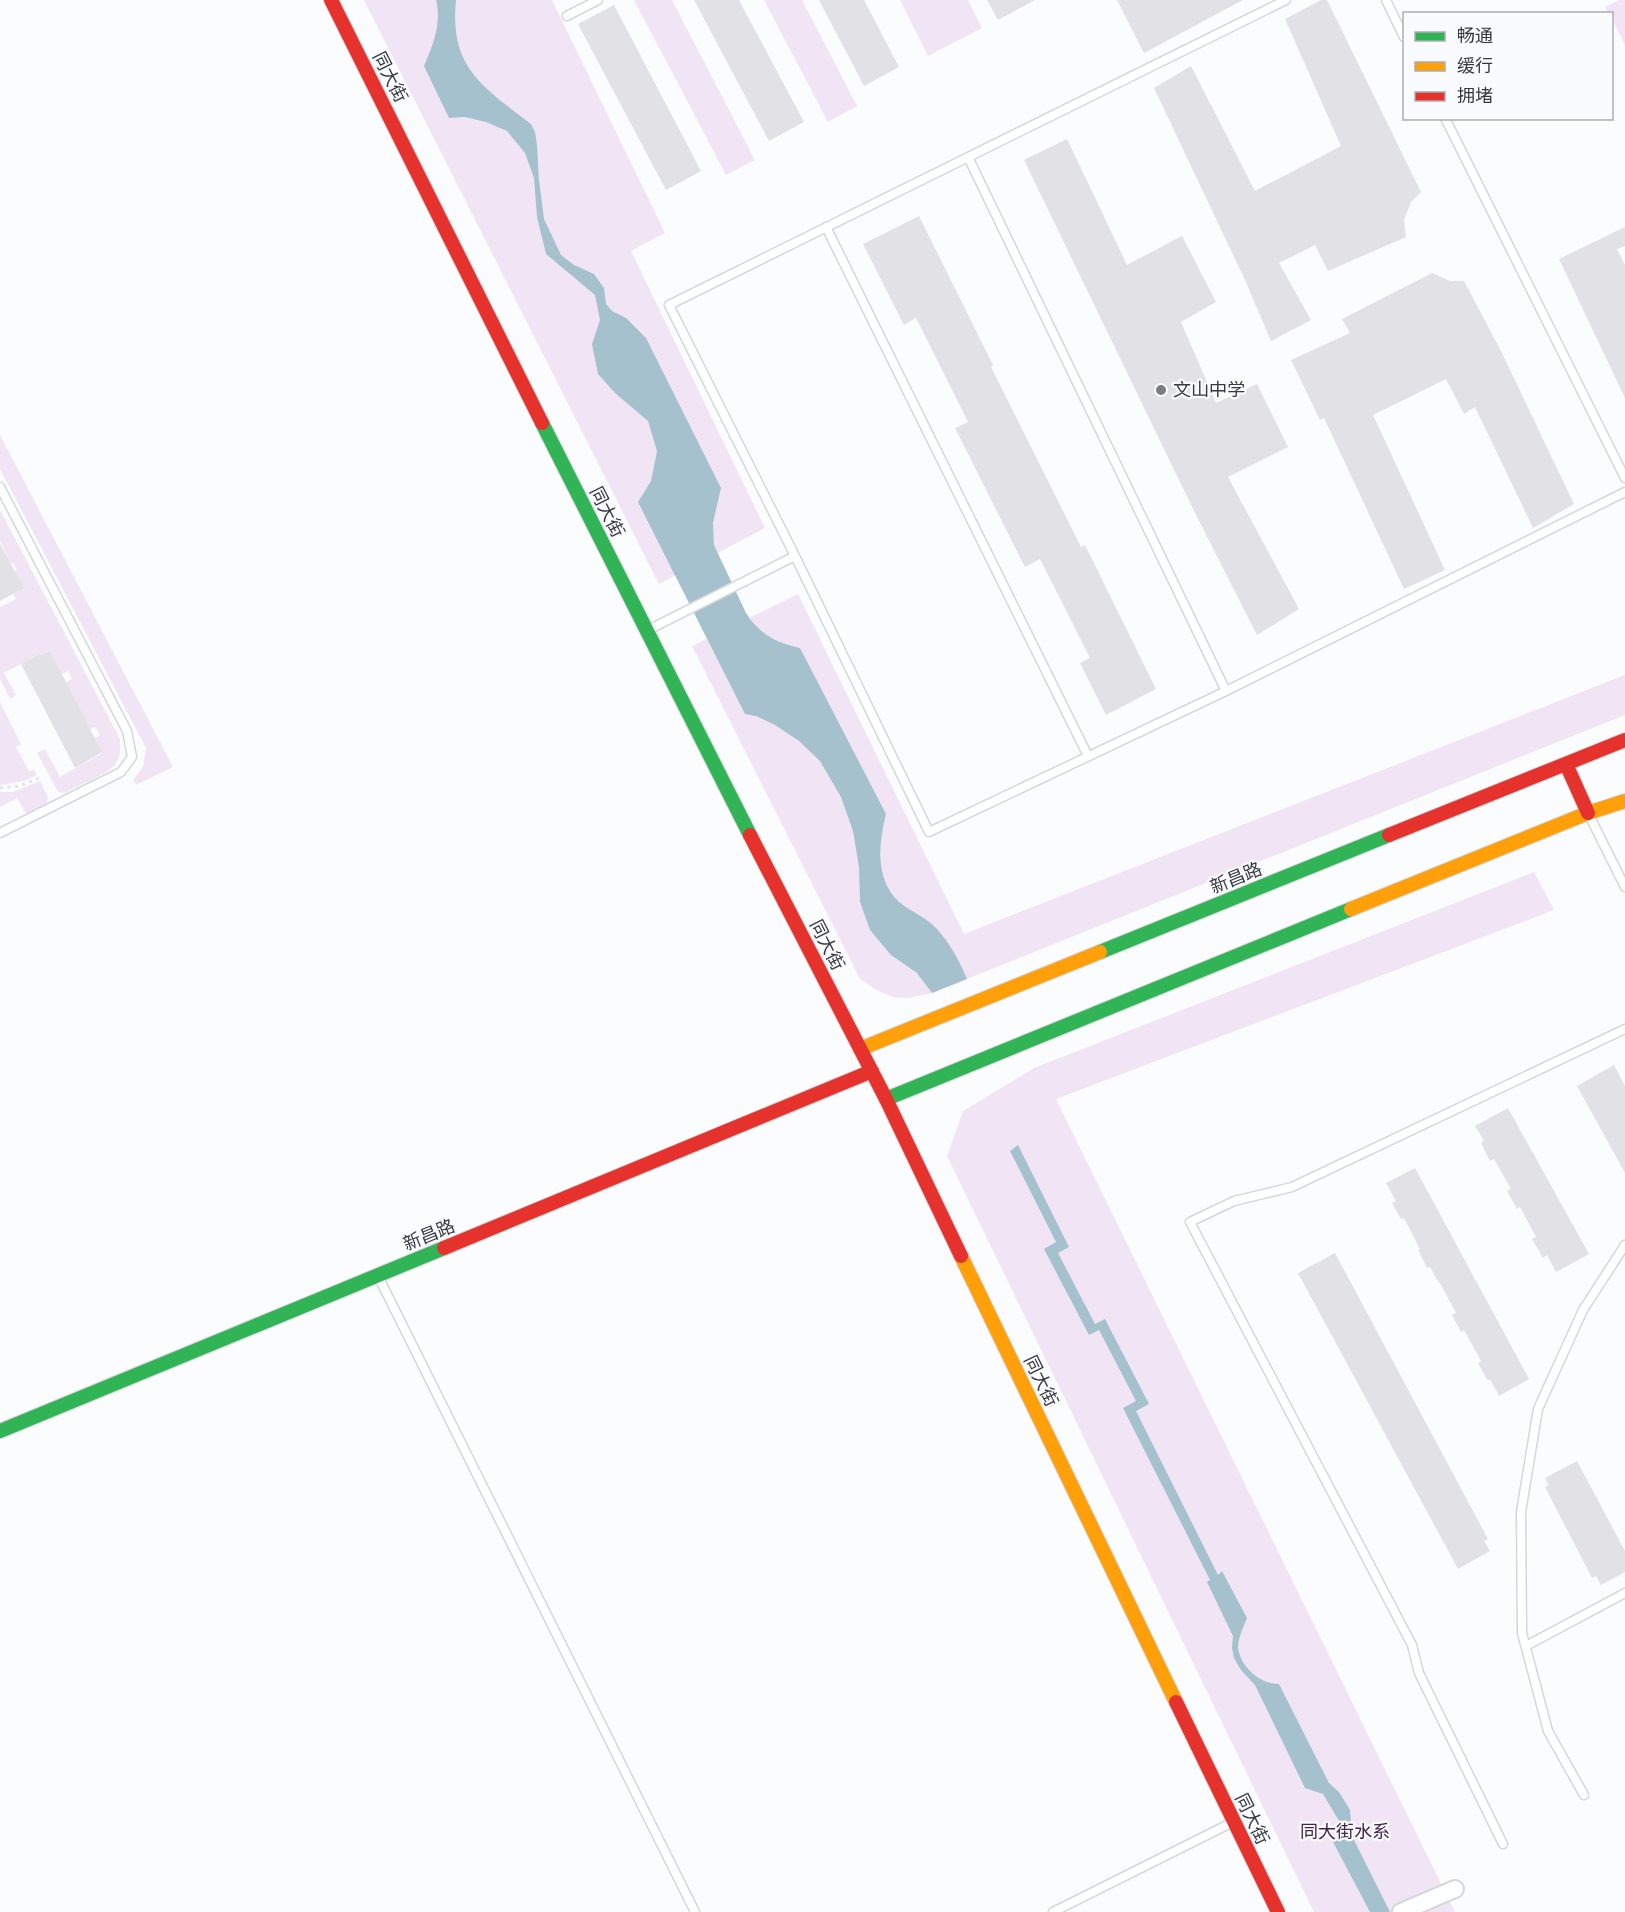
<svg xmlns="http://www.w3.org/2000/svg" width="1625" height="1912" font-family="Arial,'Noto Sans SC',sans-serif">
<rect width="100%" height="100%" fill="#fbfcfd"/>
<!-- green -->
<path fill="#f1e5f5" d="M 364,0 L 552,0 L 665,233 L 631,251 L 765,528 L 659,584 Z
M 634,0 L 672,0 L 755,160 L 726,175 Z
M 764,0 L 802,0 L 857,106 L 828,122 Z
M 900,0 L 968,0 L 982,28 L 928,56 Z
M 1619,0 L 1625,0 L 1625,45 L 1612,19 L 1612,14 L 1608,13 L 1605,7 Z
M 0,435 L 173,767 L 136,785 L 133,780 L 143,767 L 146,748 L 0,469 Z
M 0,510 L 120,739 C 120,747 121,756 116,763 C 110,774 77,786 65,793 L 58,792 L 37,753 L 45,749 L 60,777 L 102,753 L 95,738 L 100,735 L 95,727 L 90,729 L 65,683 L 72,679 L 68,671 L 62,674 L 50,651 L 42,655 L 40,654 L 4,673 L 16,695 L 10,699 L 0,679 L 0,607 L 16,599 L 13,594 L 15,571 L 17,570 L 13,563 L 11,564 L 0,542 Z
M 798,594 L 964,934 L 1625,675 L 1625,715 L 932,993 C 896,1002 890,999 860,979 L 692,646 Z
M 0,702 L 21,744 L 16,747 L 29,771 L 34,770 L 37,775 L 25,781 L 0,785 Z
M 40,781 L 48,797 L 47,803 L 26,814 L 17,798 L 0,807 L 0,792 L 13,792 Z
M 1534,872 L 1554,910 L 1056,1099 L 1455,1912 L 1314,1912 L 947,1156 L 963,1111 L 1034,1068 Z"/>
<!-- water -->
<path fill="#a6c1ce" d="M 436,0 L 456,0 C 449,68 483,87 531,124 L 535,132 L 537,144 L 539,180 L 544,219 L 561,255 L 574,265 L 594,274 L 604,288 L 606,304 L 612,311 L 626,318 L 646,338 L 721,488 L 713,523 L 714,545 L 746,613 C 759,634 777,643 800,648 L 886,814 C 879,842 875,874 895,898 C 905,909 925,916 936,928 C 950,943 959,960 967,979 L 932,993 L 917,973 L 891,955 L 870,930 L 860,902 L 859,867 L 853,831 L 841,797 L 820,761 L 799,741 L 775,725 L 756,716 L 745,714 L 638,502 L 651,481 L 657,451 L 648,421 L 615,393 L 598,374 L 592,344 L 600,320 L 595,295 L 546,254 L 537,217 L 534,178 L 525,153 L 507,131 L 486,122 L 465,117 L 449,118 L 424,66 C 433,46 442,22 436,0 Z
M 1018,1145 L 1069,1247 L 1058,1253 L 1095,1324 L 1105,1319 L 1149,1404 L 1136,1411 L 1218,1575 L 1222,1571 L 1247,1618 C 1244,1626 1238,1638 1238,1647 C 1240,1666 1259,1684 1279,1684 L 1329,1783 L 1339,1792 L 1350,1810 L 1352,1836 L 1390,1912 L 1370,1912 L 1332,1840 L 1340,1832 L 1342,1826 L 1323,1794 L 1305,1788 L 1255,1685 L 1241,1670 L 1234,1658 L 1232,1648 L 1233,1636 L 1207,1582 L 1210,1580 L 1123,1408 L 1136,1401 L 1099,1330 L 1089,1335 L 1044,1249 L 1056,1242 L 1010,1151 Z"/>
<!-- building -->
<path fill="#e2e1e6" d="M 694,0 L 739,0 L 804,122 L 769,141 Z
M 819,0 L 864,0 L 899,67 L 864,86 Z
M 987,0 L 1035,0 L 998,20 Z
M 1117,0 L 1243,0 L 1144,53 Z
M 1321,0 L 1327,0 L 1421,192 L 1411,202 L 1404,220 L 1406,237 L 1328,271 L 1315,245 L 1279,263 L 1311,320 L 1271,341 L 1245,280 L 1154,88 L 1191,66 L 1255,191 L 1341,146 L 1285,19 Z
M 614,5 L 701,171 L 666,190 L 578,24 Z
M 1067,139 L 1127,265 L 1182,236 L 1216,302 L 1181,322 L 1216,403 L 1257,384 L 1288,447 L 1228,477 L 1299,609 L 1257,635 L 1196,515 L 1024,160 Z
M 919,216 L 993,365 L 991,367 L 1081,547 L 1085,545 L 1156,689 L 1106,715 L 1080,663 L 1090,658 L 1040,559 L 1025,567 L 955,428 L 968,422 L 916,318 L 904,325 L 863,244 Z
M 1625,227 L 1625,246 L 1617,249 L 1625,265 L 1625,398 L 1559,259 Z
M 1432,273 L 1450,281 L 1464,281 L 1502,353 L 1574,504 L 1533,528 L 1475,407 L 1464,414 L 1446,379 L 1373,415 L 1445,570 L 1404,589 L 1324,418 L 1320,420 L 1291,360 L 1350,333 L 1342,319 Z
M 0,544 L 24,588 L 0,601 Z
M 50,651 L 102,752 L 75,768 L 21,664 L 40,654 L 42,655 Z
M 1614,1065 L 1625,1086 L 1625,1173 L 1577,1086 Z
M 1508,1108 L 1589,1254 L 1556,1272 L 1547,1255 L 1543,1258 L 1532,1239 L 1536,1237 L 1520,1207 L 1517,1209 L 1507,1191 L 1511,1189 L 1494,1159 L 1490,1161 L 1481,1143 L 1484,1141 L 1475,1126 Z
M 1415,1168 L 1529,1379 L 1499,1396 L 1490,1379 L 1488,1381 L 1478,1363 L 1481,1361 L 1464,1330 L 1461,1332 L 1452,1315 L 1456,1313 L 1440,1283 L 1439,1283 L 1430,1267 L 1427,1268 L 1418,1250 L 1420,1249 L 1404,1218 L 1401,1219 L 1392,1203 L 1396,1201 L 1386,1183 Z
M 1335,1253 L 1488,1539 L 1484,1541 L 1490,1551 L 1458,1569 L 1298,1273 Z
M 1577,1461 L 1625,1551 L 1625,1572 L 1601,1585 L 1596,1576 L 1592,1578 L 1545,1487 L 1549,1485 L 1545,1478 Z"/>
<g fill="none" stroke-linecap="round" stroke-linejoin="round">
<!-- lane casing -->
<g stroke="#d6d7db" stroke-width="11">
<path id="lane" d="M 1286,0 L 669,305 L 795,556 L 929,832 L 1226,691 L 1625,492
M 1386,0 L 1404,37
M 567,16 L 598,0
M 1445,118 L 1625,478
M 968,157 L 1226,691
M 826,227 L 1088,756
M 0,487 L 127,731 L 132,757 L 121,772 L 0,833
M 648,630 L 795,556
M 1589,815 L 1625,887
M 378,1276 L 695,1912
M 1526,1646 L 1625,1593
M 1584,1795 L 1548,1731 L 1522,1633 L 1521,1512 L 1538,1409 L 1583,1310 L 1625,1245
M 1503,1844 L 1419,1673 L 1412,1645 L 1190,1222 L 1234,1201 L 1292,1187 L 1625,1029
M 1053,1912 L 1233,1822"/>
</g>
<!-- street casing -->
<g stroke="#d6d7db" stroke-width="20">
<path id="street" d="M 1401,1912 L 1455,1889"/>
</g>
<!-- fast casing -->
<g stroke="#d6d7db" stroke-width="16">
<path id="fast" d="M 542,423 L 750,835
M 1100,952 L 1389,835
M 886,1099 L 1351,909
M 0,1431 L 444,1248"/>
</g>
<!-- slow casing -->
<g stroke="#d6d7db" stroke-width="16">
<path id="slow" d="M 1351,909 L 1588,813 L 1625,801
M 860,1049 L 1100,952
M 961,1256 L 1176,1702"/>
</g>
<!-- jam casing -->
<g stroke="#d6d7db" stroke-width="16">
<path id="jam" d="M 331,0 L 542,423
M 1566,764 L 1588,813
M 750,835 L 886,1099 L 961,1256
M 1389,835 L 1625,740
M 444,1248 L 872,1071
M 1176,1702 L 1278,1912"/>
</g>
<!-- path -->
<path stroke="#e3e3e4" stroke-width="3" stroke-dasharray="3 4.5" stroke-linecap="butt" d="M 0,788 L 20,786 L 39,778"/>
<!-- lane -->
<use href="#lane" stroke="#feffff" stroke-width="8"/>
<!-- street -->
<use href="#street" stroke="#feffff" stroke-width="16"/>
<!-- fast -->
<use href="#fast" stroke="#30b455" stroke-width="14"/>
<!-- slow -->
<use href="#slow" stroke="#ff9f0a" stroke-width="14"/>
<!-- jam -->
<use href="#jam" stroke="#e5322d" stroke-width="14"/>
</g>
<!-- markers -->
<circle fill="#7c7d82" stroke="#fafbfe" stroke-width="2" cx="1161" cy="390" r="6"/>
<g text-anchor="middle" stroke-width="4.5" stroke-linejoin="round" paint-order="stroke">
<!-- street labels -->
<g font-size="18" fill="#373940" stroke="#fafbfe">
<text transform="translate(390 77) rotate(63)" y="6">同大街</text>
<text transform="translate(607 512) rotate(63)" y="6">同大街</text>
<text transform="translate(1236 878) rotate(-22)" y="6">新昌路</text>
<text transform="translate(827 945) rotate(63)" y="6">同大街</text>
<text transform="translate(429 1235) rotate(-22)" y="6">新昌路</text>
<text transform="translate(1041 1381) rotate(64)" y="6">同大街</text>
<text transform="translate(1252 1819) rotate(64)" y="6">同大街</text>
</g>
<!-- poi labels -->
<g font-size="18" fill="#373940" stroke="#fafbfe" text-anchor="start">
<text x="1173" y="396">文山中学</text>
</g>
<!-- park labels -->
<g font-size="18" fill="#43234b" stroke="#fafbfe">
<text x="1345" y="1838">同大街水系</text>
</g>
</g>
<!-- legend -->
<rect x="1403" y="12" width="210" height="108" fill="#fafbfe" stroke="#acadb2" stroke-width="1.5"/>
<rect x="1415" y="32" width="30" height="9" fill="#30b455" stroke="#acadb2" stroke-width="1.5"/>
<text x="1457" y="42" font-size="18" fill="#373940">畅通</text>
<rect x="1415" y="62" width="30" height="9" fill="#ff9f0a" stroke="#acadb2" stroke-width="1.5"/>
<text x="1457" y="72" font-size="18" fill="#373940">缓行</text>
<rect x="1415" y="92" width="30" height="9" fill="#e5322d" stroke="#acadb2" stroke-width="1.5"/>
<text x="1457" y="102" font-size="18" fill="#373940">拥堵</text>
</svg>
